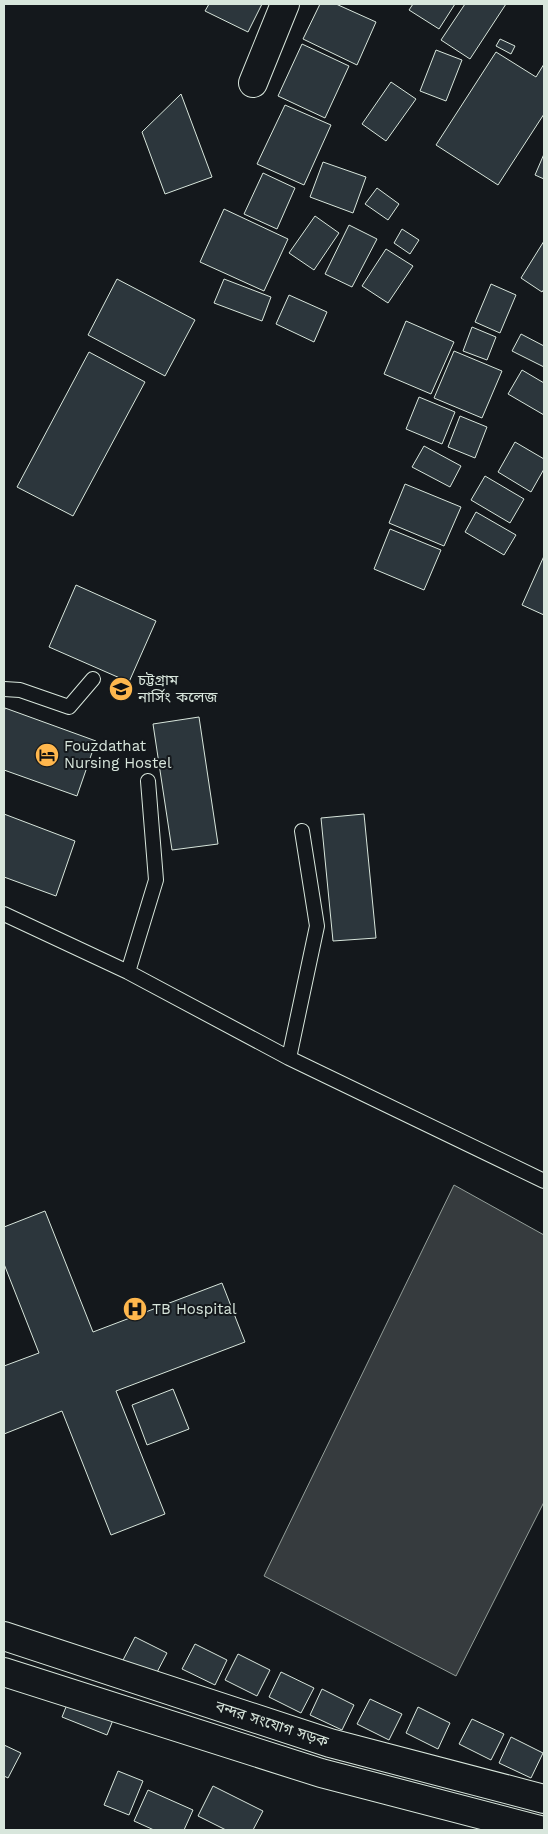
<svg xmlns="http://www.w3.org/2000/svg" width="548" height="1834" font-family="'Work Sans','Noto Sans Bengali',sans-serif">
<rect width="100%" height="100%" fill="#14181c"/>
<!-- water -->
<path fill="#363b3e" stroke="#939e99" d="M 454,1185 L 544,1235 L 544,1502 L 456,1676 L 264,1576 Z"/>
<!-- building -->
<path fill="#2c363c" stroke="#d8e6dc" d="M 209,4 L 262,4 L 248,32 L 205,11 Z
M 320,4 L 336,4 L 376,22 L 357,65 L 303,39 Z
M 413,4 L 455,4 L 439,29 L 409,10 Z
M 465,4 L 506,4 L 470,59 L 441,40 Z
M 500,39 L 515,46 L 511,54 L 496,46 Z
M 302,44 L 349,66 L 325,118 L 278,96 Z
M 436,50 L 462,60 L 446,101 L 420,91 Z
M 496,52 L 536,77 L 544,64 L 544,114 L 498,185 L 436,145 Z
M 391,82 L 416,99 L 386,141 L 362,124 Z
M 181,94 L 212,177 L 165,194 L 142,132 Z
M 285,105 L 331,125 L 304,185 L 257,164 Z
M 544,154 L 544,179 L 535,175 Z
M 323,162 L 366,177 L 353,213 L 310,197 Z
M 263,173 L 295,188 L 277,229 L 244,214 Z
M 377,188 L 399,204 L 388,220 L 365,204 Z
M 224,209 L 288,239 L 264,291 L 200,262 Z
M 315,216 L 339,233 L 314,270 L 289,253 Z
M 349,225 L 377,239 L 352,287 L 325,274 Z
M 402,229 L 419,240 L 410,254 L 394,243 Z
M 544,241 L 544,289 L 542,292 L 521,278 Z
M 386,249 L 413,266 L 388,303 L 362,286 Z
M 117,279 L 195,320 L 165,376 L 88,335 Z
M 224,279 L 271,297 L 262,321 L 214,303 Z
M 491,284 L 516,295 L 500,333 L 475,322 Z
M 289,295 L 327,312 L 314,342 L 276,324 Z
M 406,321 L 454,342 L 431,394 L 384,374 Z
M 472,327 L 496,337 L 487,360 L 463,351 Z
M 521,334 L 544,346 L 544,367 L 512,351 Z
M 454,351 L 502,371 L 482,418 L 434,398 Z
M 89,352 L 145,382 L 73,516 L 17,487 Z
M 522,370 L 544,383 L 544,415 L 508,394 Z
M 419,397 L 455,412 L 442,444 L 406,429 Z
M 460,416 L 487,427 L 475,458 L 448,447 Z
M 515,442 L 544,459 L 544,469 L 531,492 L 498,472 Z
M 424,446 L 461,466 L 450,487 L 412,467 Z
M 485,476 L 524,499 L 510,523 L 471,500 Z
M 405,484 L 461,507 L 444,546 L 389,523 Z
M 476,512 L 516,535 L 504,555 L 465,532 Z
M 390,529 L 441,550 L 424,590 L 374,569 Z
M 544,556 L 544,615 L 522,605 Z
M 76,585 L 156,621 L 129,682 L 49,647 Z
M 5,708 L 96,741 L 77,796 L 4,770 L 4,713 Z
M 199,717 L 218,844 L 172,850 L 153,724 Z
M 4,814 L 75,841 L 56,896 L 4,877 Z
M 364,814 L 376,938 L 333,941 L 321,818 Z
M 45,1211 L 93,1332 L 222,1283 L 245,1342 L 116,1391 L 165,1514 L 111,1535 L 62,1411 L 4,1434 L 4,1366 L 39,1353 L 4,1264 L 4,1227 Z
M 173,1389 L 189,1429 L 147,1445 L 132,1405 Z
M 135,1637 L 167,1653 L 154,1678 L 122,1662 Z
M 195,1644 L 227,1660 L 215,1685 L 182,1669 Z
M 238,1654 L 270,1670 L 257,1696 L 225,1680 Z
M 281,1672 L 314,1688 L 301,1713 L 269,1697 Z
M 322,1689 L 354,1705 L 342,1730 L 310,1715 Z
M 70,1697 L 115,1715 L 107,1735 L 62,1717 Z
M 370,1699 L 402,1714 L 389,1740 L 357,1724 Z
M 418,1707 L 450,1723 L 438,1749 L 406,1733 Z
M 472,1719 L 504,1734 L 491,1760 L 459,1744 Z
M 511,1737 L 543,1753 L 531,1778 L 499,1763 Z
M 4,1745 L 21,1753 L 8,1778 L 4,1776 Z
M 118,1771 L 143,1781 L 129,1815 L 104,1805 Z
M 213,1786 L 263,1811 L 253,1830 L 226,1830 L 198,1816 Z
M 148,1790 L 193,1810 L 184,1830 L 154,1830 L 134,1821 Z"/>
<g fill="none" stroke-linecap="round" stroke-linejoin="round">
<!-- lane casing -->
<g stroke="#d8e6dc" stroke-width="16">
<path id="lane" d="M 4,689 L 20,690 L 69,707 L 93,679
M 4,914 L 128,972 L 289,1058 L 544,1181
M 128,972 L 156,880 L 148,781
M 289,1058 L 317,926 L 302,831"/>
</g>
<!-- street casing -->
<g stroke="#d8e6dc" stroke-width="30">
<path id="street" d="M 253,83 L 285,4"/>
</g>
<!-- highway casing -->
<g stroke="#d8e6dc" stroke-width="30">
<path id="highway" d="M 4,1636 L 330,1743 L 544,1799
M 4,1672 L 321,1773 L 540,1830"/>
</g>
<!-- lane -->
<use href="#lane" stroke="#14181c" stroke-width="14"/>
<!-- street -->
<use href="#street" stroke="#14181c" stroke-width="28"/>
<!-- highway -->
<use href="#highway" stroke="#14181c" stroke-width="28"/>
</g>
<!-- icons -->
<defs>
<g id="university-disc" transform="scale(1.25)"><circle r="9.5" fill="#ffb74d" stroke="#14181c"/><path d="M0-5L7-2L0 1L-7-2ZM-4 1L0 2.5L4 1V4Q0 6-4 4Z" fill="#111"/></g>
<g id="hotel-disc" transform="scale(1.25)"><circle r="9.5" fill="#ffb74d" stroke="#14181c"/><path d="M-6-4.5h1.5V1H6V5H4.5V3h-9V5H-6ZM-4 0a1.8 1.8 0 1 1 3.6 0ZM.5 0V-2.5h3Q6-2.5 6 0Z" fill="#111"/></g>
<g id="hospital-disc" transform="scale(1.25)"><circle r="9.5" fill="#ffb74d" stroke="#14181c"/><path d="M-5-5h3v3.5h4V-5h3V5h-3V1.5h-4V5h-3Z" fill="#111"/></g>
</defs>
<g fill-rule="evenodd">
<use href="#university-disc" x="121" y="689"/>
<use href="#hotel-disc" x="47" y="755"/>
<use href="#hospital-disc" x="135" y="1309"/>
</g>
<g text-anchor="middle" stroke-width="4" stroke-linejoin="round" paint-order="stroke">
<!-- poi labels -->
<g font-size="15" fill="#d8e6dc" stroke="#14181c" text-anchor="start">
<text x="138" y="685">চট্টগ্রাম<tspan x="138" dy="17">নার্সিং কলেজ</tspan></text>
<text x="64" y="751">Fouzdathat<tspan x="64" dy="17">Nursing Hostel</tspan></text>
<text x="152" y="1314">TB Hospital</text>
</g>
<!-- street labels -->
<g font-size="15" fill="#d8e6dc" stroke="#14181c">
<text transform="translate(272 1724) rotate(18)" y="5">বন্দর সংযোগ সড়ক</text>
</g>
</g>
<!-- border -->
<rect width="548" height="1834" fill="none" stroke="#d8e6dc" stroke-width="10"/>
</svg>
